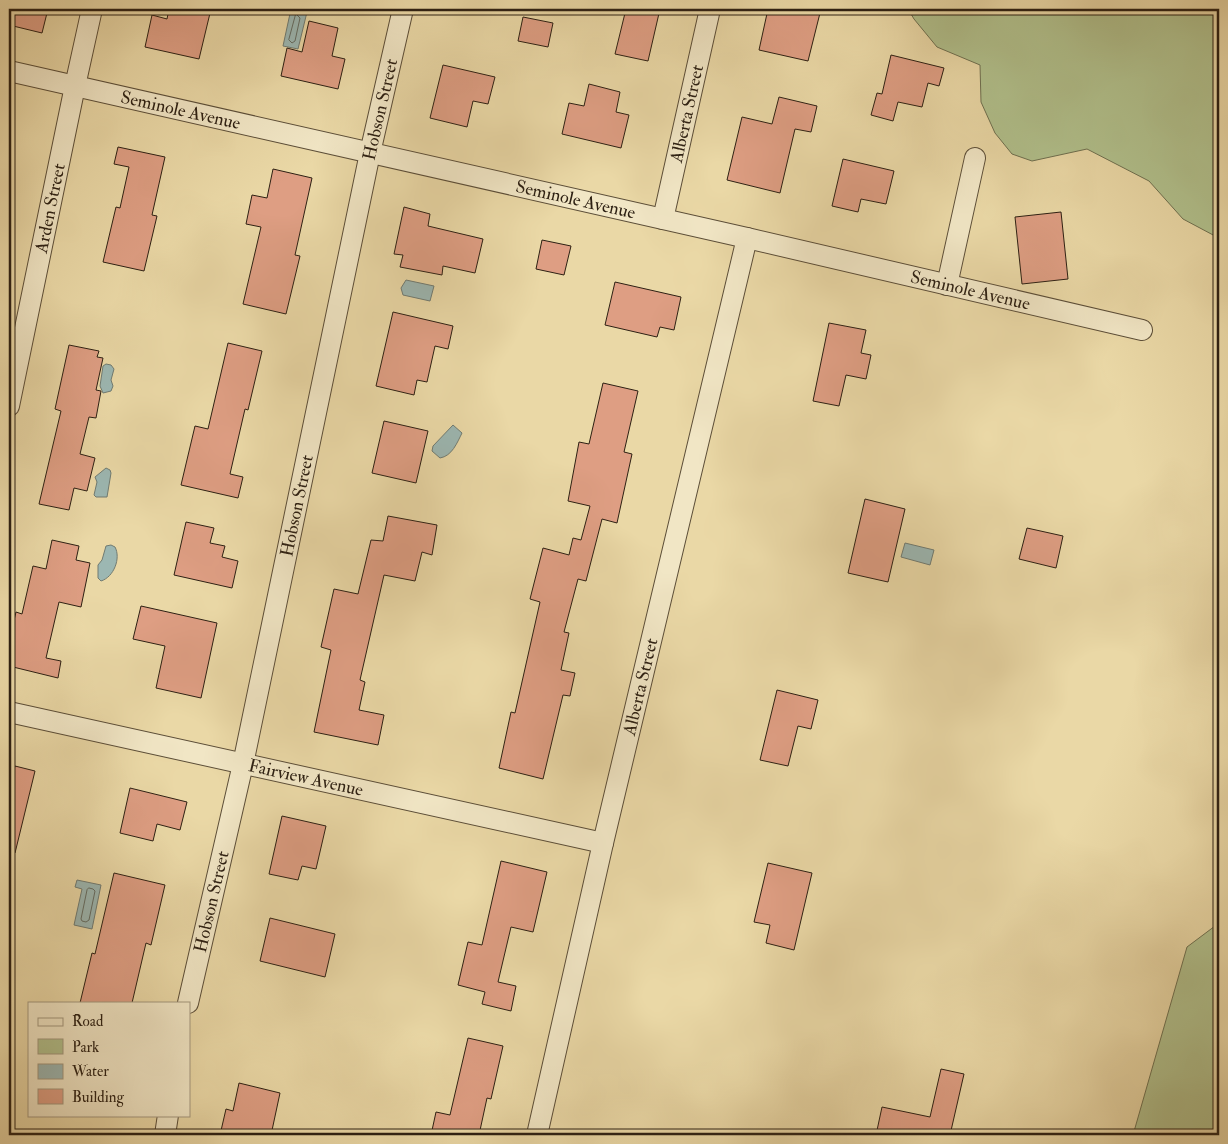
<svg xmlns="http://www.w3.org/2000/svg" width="1228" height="1144" font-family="'IM FELL Double Pica',serif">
<rect width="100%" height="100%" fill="#ead8a6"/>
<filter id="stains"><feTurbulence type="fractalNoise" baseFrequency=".004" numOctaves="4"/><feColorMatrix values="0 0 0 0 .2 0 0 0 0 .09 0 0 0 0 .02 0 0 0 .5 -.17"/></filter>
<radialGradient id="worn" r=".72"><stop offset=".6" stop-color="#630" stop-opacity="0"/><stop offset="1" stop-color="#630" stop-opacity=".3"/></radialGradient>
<!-- green -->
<path fill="#b1c08c" stroke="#6f7050" d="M 908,9 L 1219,9 L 1219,258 L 1215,236 L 1183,219 L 1149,181 L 1087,149 L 1032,161 L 1012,154 L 995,133 L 981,102 L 980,65 L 937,47 L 914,19 Z
M 1219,923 L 1219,1135 L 1133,1135 L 1187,947 Z"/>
<!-- water -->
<path fill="#9cb7b2" stroke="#707b72" d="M 291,9 L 307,12 L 298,49 L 283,46 Z
M 406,280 L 434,286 L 430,301 L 403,295 L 401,288 Z
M 106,364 L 111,365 L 114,369 L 111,380 L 113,386 L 111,391 L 103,393 L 100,386 L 103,366 Z
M 453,425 L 462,433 C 457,443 452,456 440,458 L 432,451 L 433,446 Z
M 106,468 L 110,470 L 111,473 L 107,497 L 96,497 L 94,495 L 97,482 L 95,477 Z
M 905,543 L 934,550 L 930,565 L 901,557 Z
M 111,545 L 115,547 C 121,558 114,577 101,581 L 98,578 L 98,565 L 102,560 L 106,546 Z
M 77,880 L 101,885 L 92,929 L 74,925 L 82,889 L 75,887 Z"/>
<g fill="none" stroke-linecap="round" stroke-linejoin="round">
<!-- shore -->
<path stroke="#646c62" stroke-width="1" d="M 296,14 L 300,18 L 295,41 L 292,43 L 289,40 Z
M 89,888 L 93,889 L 95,891 L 89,920 L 86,922 L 82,921 L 81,919 L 87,890 Z"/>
</g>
<!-- building -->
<path fill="#de9e83" stroke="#2d2013" d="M 9,9 L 48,9 L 42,33 L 9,25 Z
M 169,9 L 211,9 L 199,59 L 145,47 L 152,15 L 167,19 Z
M 626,9 L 660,9 L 648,61 L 615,54 Z
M 768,9 L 821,9 L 808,61 L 759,50 Z
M 523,17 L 553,23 L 548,47 L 518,41 Z
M 309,21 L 338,28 L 332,56 L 345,59 L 338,89 L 281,76 L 287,48 L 302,52 Z
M 891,55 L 944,68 L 939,86 L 928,83 L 922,107 L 898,102 L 893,121 L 871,115 L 877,93 L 882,94 Z
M 443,65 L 495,77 L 488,104 L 473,101 L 467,127 L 430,118 Z
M 589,84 L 620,92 L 616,112 L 629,115 L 621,148 L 562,134 L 569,103 L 584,106 Z
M 779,97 L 817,106 L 811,132 L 795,129 L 780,193 L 727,180 L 742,117 L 772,124 Z
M 118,147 L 165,157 L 152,215 L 157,216 L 144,271 L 103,262 L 116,207 L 120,208 L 129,167 L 114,164 Z
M 843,159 L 894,171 L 886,204 L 861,199 L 858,212 L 832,206 Z
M 273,169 L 312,178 L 295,255 L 300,256 L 286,314 L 243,304 L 261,227 L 246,224 L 252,195 L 267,198 Z
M 404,207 L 430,214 L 428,226 L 483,239 L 475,273 L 443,266 L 442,275 L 400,267 L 403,255 L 394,254 Z
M 1061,212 L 1068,279 L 1022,284 L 1015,217 Z
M 542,240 L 571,246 L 564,275 L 536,269 Z
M 615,282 L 681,297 L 674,330 L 660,327 L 657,337 L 605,325 Z
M 393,312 L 453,326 L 448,349 L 435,346 L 427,382 L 417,380 L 414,395 L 376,386 Z
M 829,323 L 866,330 L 861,353 L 871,355 L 866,379 L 846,375 L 839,406 L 813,401 Z
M 228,343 L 262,351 L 248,410 L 245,409 L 230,474 L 243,477 L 238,498 L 181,485 L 195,426 L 208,429 Z
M 69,345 L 99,351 L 97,357 L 103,358 L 96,390 L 101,391 L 96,418 L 89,417 L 80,454 L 95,458 L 87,491 L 74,488 L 69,510 L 39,504 L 61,411 L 55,409 Z
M 603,383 L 638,391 L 624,452 L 632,454 L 617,523 L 602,519 L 586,581 L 578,579 L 564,632 L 569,633 L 561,670 L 575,673 L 570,696 L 563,695 L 543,779 L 499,768 L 511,712 L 515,713 L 540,602 L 530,599 L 543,548 L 569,555 L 573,538 L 581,540 L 590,506 L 568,501 L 579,442 L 589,444 Z
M 384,421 L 428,431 L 416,483 L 372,473 Z
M 865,499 L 905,509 L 888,582 L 848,573 Z
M 388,516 L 437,525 L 432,555 L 422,552 L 415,581 L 384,575 L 360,680 L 365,682 L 359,710 L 384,715 L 378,745 L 314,732 L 331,650 L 321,647 L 334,589 L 358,594 L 371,540 L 383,541 Z
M 186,522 L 214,528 L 210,543 L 225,546 L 222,557 L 238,561 L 232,588 L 174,575 Z
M 1027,528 L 1063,536 L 1056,568 L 1019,559 Z
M 52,540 L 79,546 L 76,560 L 90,563 L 81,607 L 59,602 L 46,658 L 61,661 L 58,678 L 9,666 L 9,641 L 16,612 L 22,614 L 33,566 L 46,569 Z
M 141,606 L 217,623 L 201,698 L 156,688 L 165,646 L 133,639 Z
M 777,690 L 818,700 L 811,729 L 798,726 L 788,766 L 760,760 Z
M 15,766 L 35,771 L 15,853 L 9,852 L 9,789 Z
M 130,788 L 187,802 L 180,830 L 157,824 L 153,841 L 120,833 Z
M 282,816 L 326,826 L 316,869 L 302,866 L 298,880 L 269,874 Z
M 501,861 L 547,872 L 533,932 L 511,927 L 498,982 L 516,986 L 511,1011 L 482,1004 L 485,992 L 458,985 L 468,942 L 482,945 Z
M 768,863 L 812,873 L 794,950 L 766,943 L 770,925 L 754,922 Z
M 114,873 L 165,885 L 151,945 L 146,943 L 132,1003 L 80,1003 L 92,953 L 95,954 Z
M 270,918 L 335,934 L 325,977 L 260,961 Z
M 468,1038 L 503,1046 L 491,1099 L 487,1098 L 479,1135 L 431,1135 L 436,1112 L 450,1115 Z
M 941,1069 L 964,1074 L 950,1135 L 876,1135 L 882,1107 L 930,1117 Z
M 239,1083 L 280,1093 L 271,1135 L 220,1135 L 226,1109 L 233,1111 Z"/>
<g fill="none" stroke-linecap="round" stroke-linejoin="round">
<!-- street casing -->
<g stroke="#5c4e38" stroke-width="22">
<g id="street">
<path id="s1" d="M 9,71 L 747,238 L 1142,330"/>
<path id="s2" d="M 663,219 L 710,9"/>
<path d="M 947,285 L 975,158"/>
<path id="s3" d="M 9,406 L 75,86 L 92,9"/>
<path id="s4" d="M 9,712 L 603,843"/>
<path id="s5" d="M 188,1003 L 243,764 L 370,153 L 403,9"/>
<path d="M 165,1135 L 168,1115"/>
<path id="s6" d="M 537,1135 L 603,843 L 747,238"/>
</g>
</g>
<!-- street -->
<use href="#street" stroke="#f1e6c5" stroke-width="20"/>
</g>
<g text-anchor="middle" stroke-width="4" stroke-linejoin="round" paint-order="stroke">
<!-- street labels -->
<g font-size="18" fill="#2d2013" stroke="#f1e6c5">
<text dy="6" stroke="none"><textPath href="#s1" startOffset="176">Seminole Avenue</textPath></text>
<text dy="6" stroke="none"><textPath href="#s5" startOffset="914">Hobson Street</textPath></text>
<text dy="6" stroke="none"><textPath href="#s2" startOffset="108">Alberta Street</textPath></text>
<text dy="6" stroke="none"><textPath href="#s1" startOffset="581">Seminole Avenue</textPath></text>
<text dy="6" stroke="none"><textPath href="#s3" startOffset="202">Arden Street</textPath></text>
<text dy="6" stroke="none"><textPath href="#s1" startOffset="986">Seminole Avenue</textPath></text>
<text dy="6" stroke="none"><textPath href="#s5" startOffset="509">Hobson Street</textPath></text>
<text dy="6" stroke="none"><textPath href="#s6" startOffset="460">Alberta Street</textPath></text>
<text dy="6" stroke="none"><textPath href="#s4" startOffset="304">Fairview Avenue</textPath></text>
<text dy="6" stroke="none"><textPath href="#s5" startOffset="104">Hobson Street</textPath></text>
</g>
</g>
<!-- margin -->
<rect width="1228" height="1144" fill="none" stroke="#ead8a6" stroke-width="30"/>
<rect x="10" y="10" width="1208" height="1124" fill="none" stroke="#2d2013" stroke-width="2.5"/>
<rect x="15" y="15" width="1198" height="1114" fill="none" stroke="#2d2013"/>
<!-- legend -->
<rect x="28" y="1002" width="162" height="115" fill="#f1e6c5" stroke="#a3977e"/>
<rect x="38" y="1018" width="25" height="8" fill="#f1e6c5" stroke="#a3977e"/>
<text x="72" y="1026" font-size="15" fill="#2d2013">Road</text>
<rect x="38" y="1039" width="25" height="15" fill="#b1c08c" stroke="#a3977e"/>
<text x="72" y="1052" font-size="15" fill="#2d2013">Park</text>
<rect x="38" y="1064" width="25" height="15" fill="#9cb7b2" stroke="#a3977e"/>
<text x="72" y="1076" font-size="15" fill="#2d2013">Water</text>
<rect x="38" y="1089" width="25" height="15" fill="#de9e83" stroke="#a3977e"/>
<text x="72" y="1102" font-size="15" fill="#2d2013">Building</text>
<rect width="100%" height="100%" filter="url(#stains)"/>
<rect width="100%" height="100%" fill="url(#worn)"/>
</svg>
